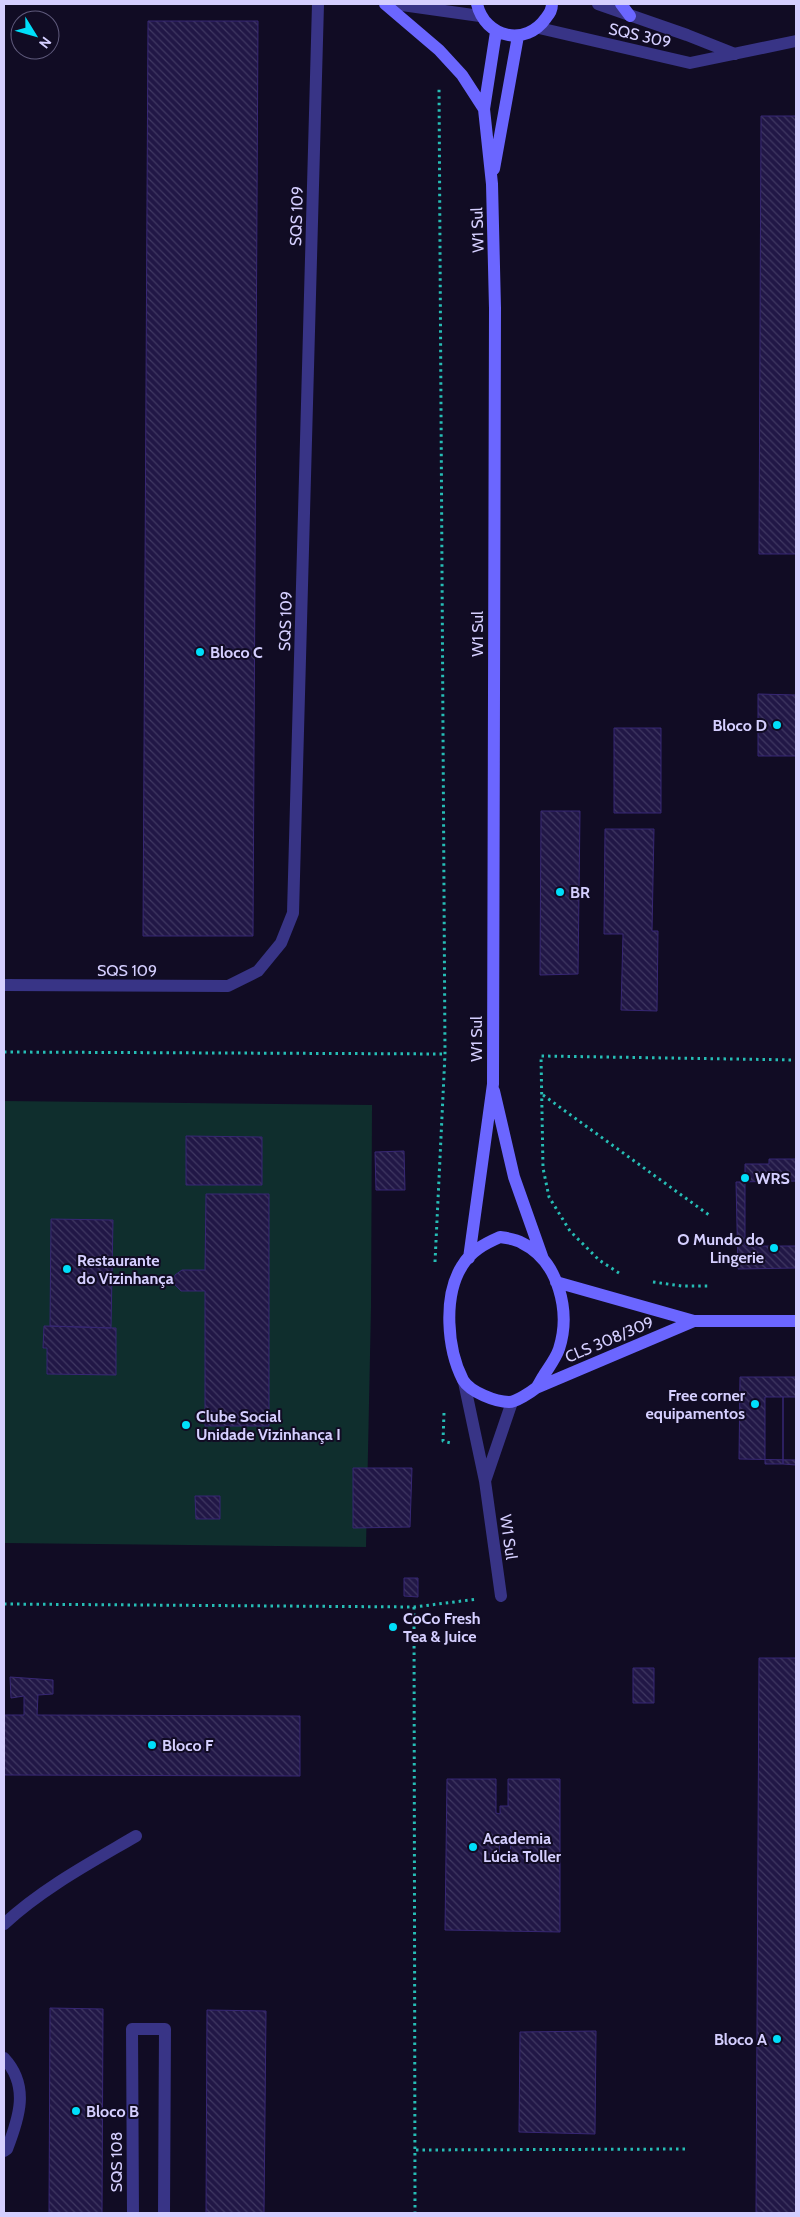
<svg xmlns="http://www.w3.org/2000/svg" width="800" height="2217" font-family="Cabin,sans-serif">
<defs>
<pattern id="building-back-hatch" width="6" height="6" patternUnits="userSpaceOnUse" patternTransform="scale(1.25)"><rect width="6" height="6" fill="#211746"/><path d="M-1 5l2 2M0 0l6 6M5-1l2 2" fill="none" stroke="#403862"/></pattern>
</defs>
<rect width="100%" height="100%" fill="#110c24"/>
<!-- garden -->
<path fill="#0f2e2d" d="M 4,1101 L 372,1105 L 371,1307 L 366,1547 L 4,1543 Z"/>
<!-- building -->
<path fill="url(#building-back-hatch)" stroke="#372774" fill-rule="evenodd" d="M 148,21 L 258,21 L 253,936 L 143,936 Z
M 761,116 L 796,116 L 796,554 L 759,554 Z
M 758,694 L 796,695 L 796,756 L 758,756 Z
M 614,728 L 661,728 L 661,813 L 614,813 Z
M 541,811 L 580,811 L 578,974 L 540,975 Z
M 605,829 L 654,829 L 652,931 L 658,931 L 657,1011 L 621,1010 L 623,934 L 604,934 Z
M 186,1136 L 262,1137 L 262,1185 L 186,1185 Z
M 404,1151 L 405,1190 L 376,1190 L 375,1152 Z
M 769,1159 L 796,1159 L 796,1246 L 745,1246 L 745,1164 L 769,1164 Z
M 796,1181 L 796,1268 L 738,1269 L 736,1182 Z
M 206,1194 L 269,1194 L 269,1426 L 205,1426 L 205,1291 L 181,1291 L 175,1285 L 174,1280 L 175,1275 L 182,1270 L 205,1270 Z
M 51,1219 L 113,1220 L 111,1328 L 50,1326 Z
M 44,1326 L 116,1328 L 116,1375 L 47,1374 L 47,1348 L 43,1348 Z
M 740,1377 L 796,1377 L 796,1460 L 739,1459 Z
M 765,1397 L 783,1397 L 783,1464 L 765,1464 Z
M 783,1397 L 796,1397 L 796,1465 L 783,1464 Z
M 353,1468 L 412,1468 L 410,1527 L 353,1528 Z
M 195,1496 L 220,1496 L 220,1519 L 196,1519 Z
M 404,1578 L 418,1578 L 418,1597 L 404,1596 Z
M 759,1658 L 796,1658 L 796,2213 L 756,2213 Z
M 633,1668 L 654,1668 L 654,1703 L 633,1703 Z
M 10,1677 L 53,1680 L 53,1694 L 38,1695 L 37,1715 L 300,1716 L 300,1776 L 4,1775 L 4,1715 L 24,1715 L 24,1696 L 11,1698 Z
M 447,1779 L 496,1779 L 496,1813 L 500,1814 L 500,1806 L 508,1806 L 508,1779 L 560,1779 L 560,1932 L 445,1930 ZM 500,1835 L 511,1835 L 510,1860 L 499,1859 Z
M 50,2008 L 103,2009 L 102,2213 L 49,2213 Z
M 207,2010 L 266,2011 L 264,2213 L 206,2213 Z
M 596,2031 L 595,2134 L 519,2132 L 520,2032 Z"/>
<g fill="none" stroke-linecap="round" stroke-linejoin="round">
<!-- path -->
<path stroke="#26bdb5" stroke-width="3" stroke-dasharray="2.5 4" stroke-linecap="butt" d="M 4,1052 L 445,1054
M 543,1095 L 709,1215
M 435,1262 L 445,1054 L 439,86
M 619,1273 L 599,1260 L 570,1231 L 549,1197 L 543,1168 L 541,1056 L 796,1060
M 653,1282 L 682,1286 L 709,1286
M 444,1413 L 443,1441 L 451,1443
M 4,1604 L 414,1607 L 478,1599
M 414,1607 L 415,2213
M 416,2150 L 687,2149"/>
<!-- street -->
<path stroke="#383486" stroke-width="12" d="M 395,4 L 480,16
M 598,4 L 687,35 L 735,54
M 539,28 L 690,63 L 796,41
M 4,985 L 228,986 L 258,971 L 281,943 L 293,913 L 318,4
M 464,1382 L 485,1481 L 501,1596
M 485,1481 L 512,1402
M 4,1924 C 43,1888 90,1863 136,1836
M 4,2058 C 30,2086 19,2118 7,2149 L 4,2151
M 133,2213 L 132,2029 L 165,2029 L 164,2213"/>
<!-- secondary -->
<path stroke="#6b66ff" stroke-width="12" d="M 385,4 L 439,50 L 462,75 L 484,109
M 477,4 C 485,38 526,47 546,18 C 550,13 552,10 552,4
M 621,4 L 630,16
M 494,169 L 518,36
M 494,1091 L 514,1177 L 543,1259
M 500,1237 C 507,1238 516,1239 522,1243 C 559,1261 571,1312 559,1349 C 556,1358 549,1367 544,1375 C 541,1379 539,1385 536,1388 C 531,1392 516,1402 509,1402 C 496,1402 470,1392 463,1380 C 447,1349 443,1296 462,1266 C 471,1251 484,1244 500,1237 Z
M 469,1258 L 493,1084 L 495,308 L 492,184 L 484,109 L 496,32
M 556,1282 L 694,1321 L 796,1321
M 536,1388 L 694,1321"/>
</g>
<!-- markers -->
<g fill="#00dffa" stroke="#110c24" stroke-width="2">
<circle cx="200" cy="652" r="5"/>
<circle cx="777" cy="725" r="5"/>
<circle cx="560" cy="892" r="5"/>
<circle cx="745" cy="1178" r="5"/>
<circle cx="774" cy="1248" r="5"/>
<circle cx="67" cy="1269" r="5"/>
<circle cx="755" cy="1404" r="5"/>
<circle cx="186" cy="1425" r="5"/>
<circle cx="393" cy="1627" r="5"/>
<circle cx="152" cy="1745" r="5"/>
<circle cx="473" cy="1847" r="5"/>
<circle cx="777" cy="2039" r="5"/>
<circle cx="76" cy="2111" r="5"/>
</g>
<g text-anchor="middle" stroke-width="4" stroke-linejoin="round" paint-order="stroke">
<!-- street labels -->
<g font-size="16" fill="#d5cfff" stroke="#110c24">
<text transform="translate(640 35) rotate(13)" y="6">SQS 309</text>
<text transform="translate(296 216) rotate(-88)" y="6">SQS 109</text>
<text transform="translate(477 230) rotate(-92)" y="6">W1 Sul</text>
<text transform="translate(285 621) rotate(-88)" y="6">SQS 109</text>
<text transform="translate(477 634) rotate(-90)" y="6">W1 Sul</text>
<text x="127" y="976">SQS 109</text>
<text transform="translate(476 1039) rotate(-90)" y="6">W1 Sul</text>
<text transform="translate(609 1339) rotate(-23)" y="6">CLS 308/309</text>
<text transform="translate(509 1537) rotate(82)" y="6">W1 Sul</text>
<text transform="translate(116 2162) rotate(-90)" y="6">SQS 108</text>
</g>
<!-- poi labels -->
<g font-size="16" font-weight="bold" fill="#d5cfff" stroke="#110c24" text-anchor="start">
<text x="210" y="658">Bloco C</text>
<text x="767" y="731" text-anchor="end">Bloco D</text>
<text x="570" y="898">BR</text>
<text x="755" y="1184">WRS</text>
<text x="764" y="1245" text-anchor="end">O Mundo do<tspan x="764" dy="18">Lingerie</tspan></text>
<text x="77" y="1266">Restaurante<tspan x="77" dy="18">do Vizinhança</tspan></text>
<text x="745" y="1401" text-anchor="end">Free corner<tspan x="745" dy="18">equipamentos</tspan></text>
<text x="196" y="1422">Clube Social<tspan x="196" dy="18">Unidade Vizinhança I</tspan></text>
<text x="403" y="1624">CoCo Fresh<tspan x="403" dy="18">Tea &amp; Juice</tspan></text>
<text x="162" y="1751">Bloco F</text>
<text x="483" y="1844">Academia<tspan x="483" dy="18">Lúcia Toller</tspan></text>
<text x="767" y="2045" text-anchor="end">Bloco A</text>
<text x="86" y="2117">Bloco B</text>
</g>
</g>
<!-- border -->
<rect width="800" height="2217" fill="none" stroke="#d5cfff" stroke-width="10"/>
<!-- north arrow -->
<g transform="translate(35 35) rotate(127)"><circle r="24" fill="#110c24" stroke="#5f5a7c"/>
<path d="M0-4L9 19L0 12L-9 19Z" fill="#00dffa"/>
<text y="-8" font-size="14" font-weight="bold" text-anchor="middle" fill="#d5cfff">N</text>
</g>
</svg>
